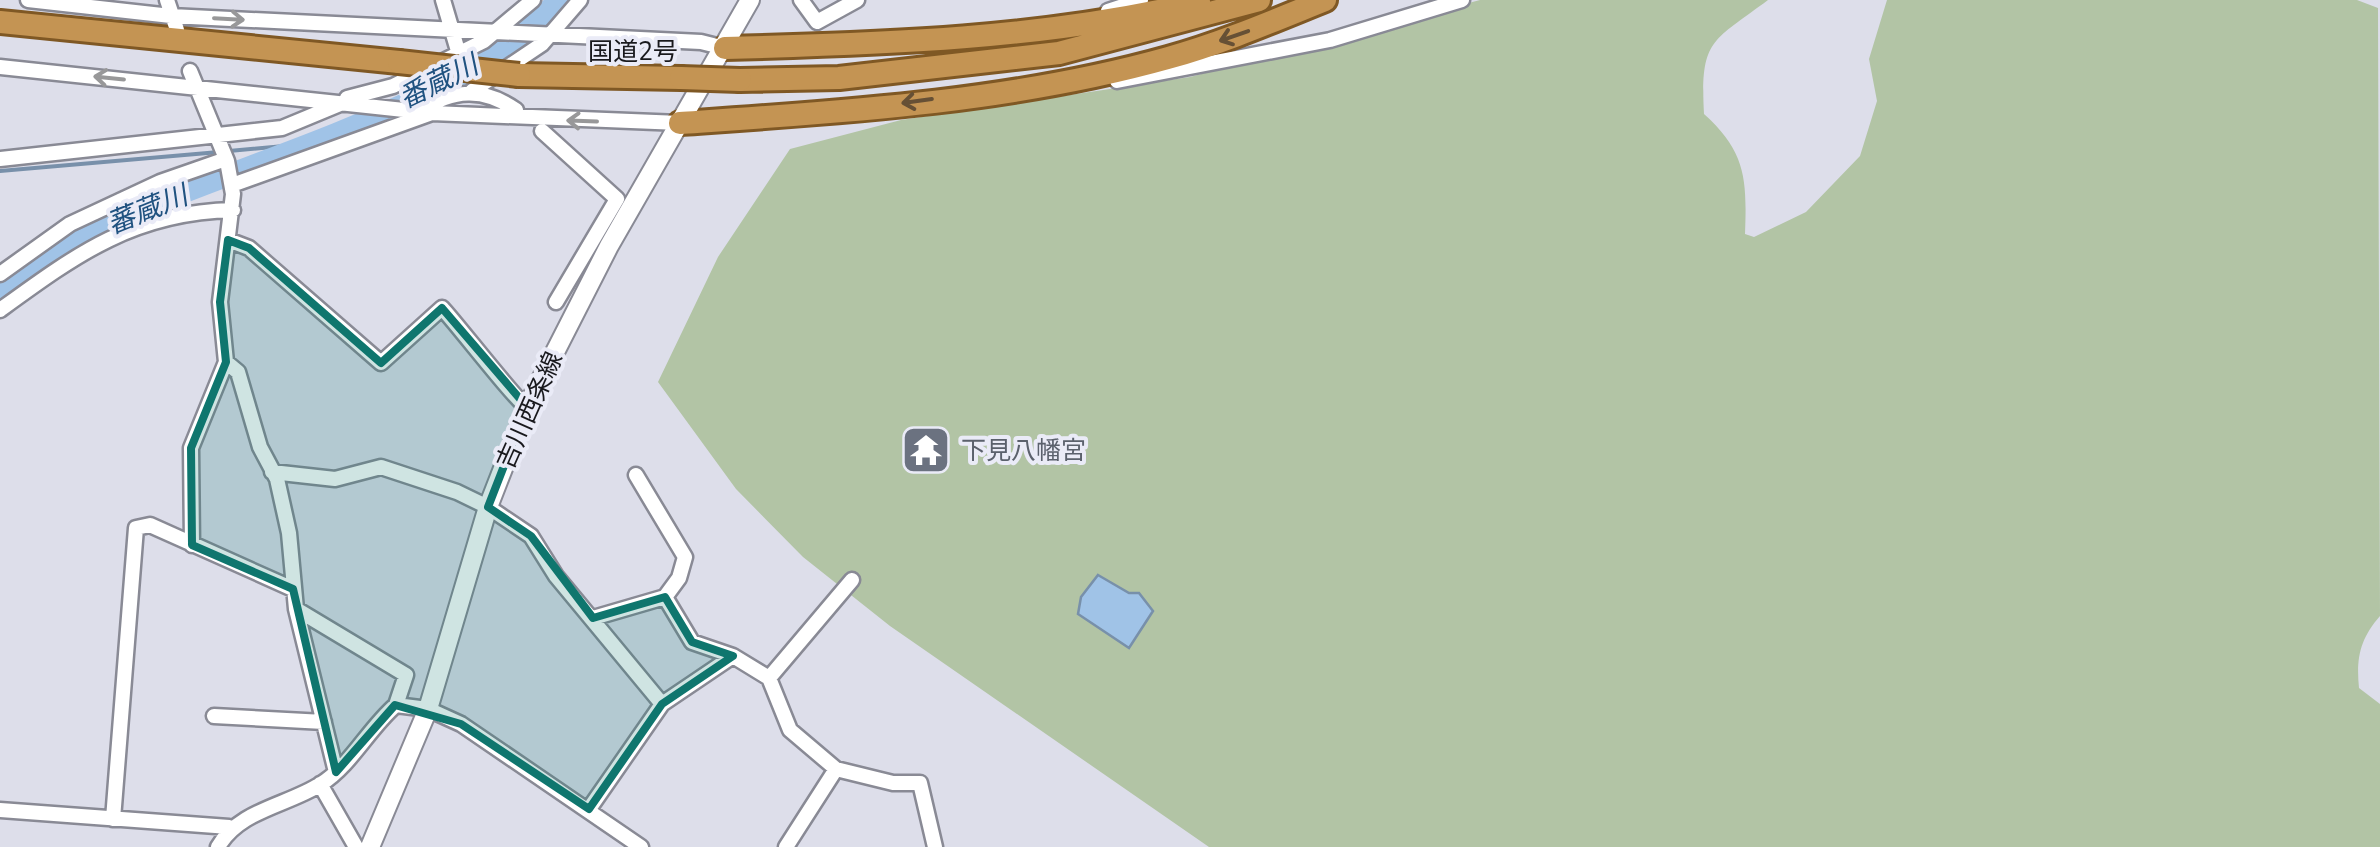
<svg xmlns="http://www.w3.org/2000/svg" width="2380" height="847" font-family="'Nunito Sans','Noto Sans JP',sans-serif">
<rect width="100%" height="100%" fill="#dddeea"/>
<!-- green -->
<path fill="#b2c4a5" d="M 1480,0 L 1768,0 C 1712,42 1700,39 1704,114 C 1746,152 1747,179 1745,234 L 1754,237 L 1806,212 L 1860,156 L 1877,101 L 1869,59 L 1887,0 L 2357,0 L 2378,8 L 2380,616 C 2360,639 2356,658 2359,688 L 2380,704 L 2380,847 L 1209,847 L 890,626 L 803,557 L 736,489 L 658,382 L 718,257 L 790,149 L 901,120 L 1190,77 Z"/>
<!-- water -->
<path fill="#a0c3e7" stroke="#7890aa" stroke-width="2.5" d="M 1098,575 L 1129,593 L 1139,593 L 1153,611 L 1129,648 L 1078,614 L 1081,597 Z"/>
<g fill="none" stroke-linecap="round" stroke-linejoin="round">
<!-- stream -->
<path stroke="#7890aa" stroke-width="4" d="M 229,151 L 306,144
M 0,171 L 219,152"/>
<!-- river -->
<path stroke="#a0c3e7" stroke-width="22" d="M 0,295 C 28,274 56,249 88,234 C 230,162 451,117 559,0"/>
<!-- minor casing -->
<g stroke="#898a95" stroke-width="19">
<path id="minor" d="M 28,0 L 171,16 L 701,42 L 725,48
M 167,0 L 177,30
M 443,0 L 461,61
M 801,0 L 817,22 L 857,0
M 1108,11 L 1141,0
M 0,67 L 432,113 L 680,123
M 190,71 L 227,161 L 233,194 L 220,302 L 226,362 L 238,372 L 260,447 L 277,479 L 289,533 L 296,609 L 336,772
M 1117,81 L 1330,40 L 1462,0
M 472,91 L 542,44 L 580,0
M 347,98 L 393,86 L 484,41 L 533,0
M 420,111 C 453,89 483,87 516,110
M 542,131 L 617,199 L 556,302
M 0,159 L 282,128 L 340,104
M 232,185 L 432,113
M 228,240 L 249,248 L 381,363 L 442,308 C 457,324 518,403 527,407
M 0,274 L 70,224 L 160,182 L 226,159
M 0,310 C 77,254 134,212 233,210
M 272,472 L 335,479 L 381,467 L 457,492 L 488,507 L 531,536 L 556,576 L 662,704
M 636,475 L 685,557 L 679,578 L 665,597
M 192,545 L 191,448 L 226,362
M 296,609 L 406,675 L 396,705
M 593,618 L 665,597 L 692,642 L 733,656 L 769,678 L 790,730 L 836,769 L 893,783 L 920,783 L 935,847
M 769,678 L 852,580
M 214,716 L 324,722
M 320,784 L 356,847
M 589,809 L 662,704 L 733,656
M 0,810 L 229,827
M 113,819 L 136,528 L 150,525 L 293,589
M 218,847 C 239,810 286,806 321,784 C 351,765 369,728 396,705 L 428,709 L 461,724 L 641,847
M 786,847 L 836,769"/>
</g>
<!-- secondary casing -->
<g stroke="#898a95" stroke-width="22">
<path id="secondary" d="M 370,847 L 428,709 L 488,507 L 527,407 L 609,246 L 750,0"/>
</g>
<!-- trunk casing -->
<g stroke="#7f5824" stroke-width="28">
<path id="trunk" d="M 0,22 L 399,62
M 725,48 C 880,44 1047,39 1199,2
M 519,75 L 681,78
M 740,80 L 839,78 L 1059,53 L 1259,0
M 680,123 C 842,112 1011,102 1168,58 C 1222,43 1273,21 1325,0"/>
</g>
<!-- minor -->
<use href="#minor" stroke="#fff" stroke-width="14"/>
<!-- secondary -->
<use href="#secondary" stroke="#fff" stroke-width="18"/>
<!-- trunk -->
<use href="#trunk" stroke="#c49453" stroke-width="22"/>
<!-- trunk-bridge casing -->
<g stroke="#7f5824" stroke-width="28" stroke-linecap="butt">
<path id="trunk-bridge" d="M 399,62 L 519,75
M 681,78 L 740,80"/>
</g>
<!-- trunk-bridge -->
<use href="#trunk-bridge" stroke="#c49453" stroke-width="22"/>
</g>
<!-- one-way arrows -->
<defs><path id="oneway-shaft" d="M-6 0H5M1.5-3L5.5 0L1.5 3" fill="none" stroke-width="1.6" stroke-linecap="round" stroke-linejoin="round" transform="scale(2.5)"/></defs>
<g stroke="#989899">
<use href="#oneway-shaft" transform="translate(229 19) rotate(3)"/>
<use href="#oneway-shaft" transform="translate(109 78) rotate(-174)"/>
<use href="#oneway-shaft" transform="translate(582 121) rotate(-178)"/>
</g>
<g stroke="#665035">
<use href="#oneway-shaft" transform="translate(1234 36) rotate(161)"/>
<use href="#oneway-shaft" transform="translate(917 101) rotate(172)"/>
</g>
<!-- marked area -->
<path fill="#0f766e" fill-opacity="0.2" stroke="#0f766e" stroke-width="8" stroke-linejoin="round" d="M 228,240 L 249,248 L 381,363 L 442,308 L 527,407 L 488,507 L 531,536 L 593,618 L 665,597 L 692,642 L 733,656 L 662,704 L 589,809 L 461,724 L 395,705 L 336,772 L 293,589 L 192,545 L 191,448 L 226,362 L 220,302 Z"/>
<!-- icons -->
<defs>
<g id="temple-square" transform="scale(2.5)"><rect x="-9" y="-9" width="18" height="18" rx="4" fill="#6b7280" stroke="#eaebf7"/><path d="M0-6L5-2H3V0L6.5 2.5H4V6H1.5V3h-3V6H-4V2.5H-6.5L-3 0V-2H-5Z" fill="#fff"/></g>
</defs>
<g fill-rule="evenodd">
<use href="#temple-square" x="926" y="450"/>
</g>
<g text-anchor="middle" stroke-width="8" stroke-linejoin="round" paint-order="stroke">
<!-- street labels -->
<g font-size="25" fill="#19191d" stroke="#eaebf7">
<text x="633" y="60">国道2号</text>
<text transform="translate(529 410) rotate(-66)" y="9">吉川西条線</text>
</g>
<!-- worship labels -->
<g font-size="25" fill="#5b616d" stroke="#eaebf7" text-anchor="start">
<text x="961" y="459">下見八幡宮</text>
</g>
<!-- water labels -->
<g font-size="28" font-style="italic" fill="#205280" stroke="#eaebf7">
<text transform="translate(438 81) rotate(-26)" y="10">番蔵川</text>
<text transform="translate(147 209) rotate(-22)" y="10">蕃蔵川</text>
</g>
</g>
</svg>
